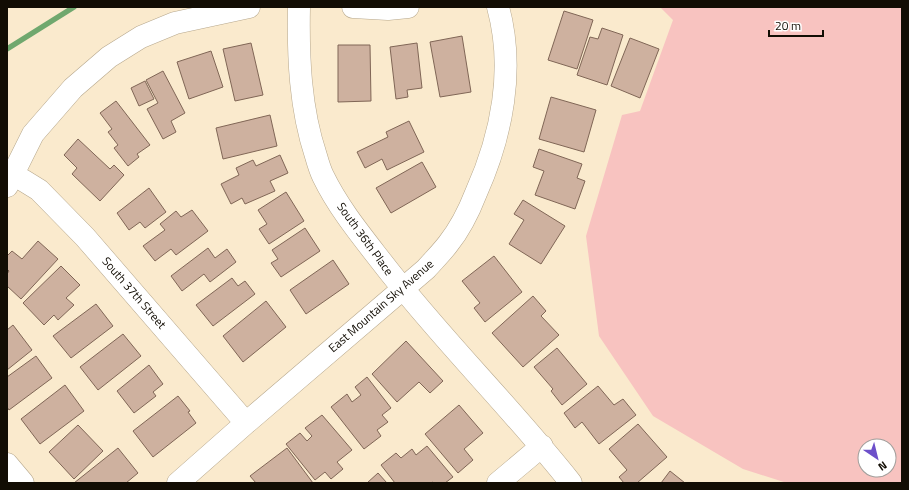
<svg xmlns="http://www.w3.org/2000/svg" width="909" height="490" font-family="'Titillium Web',sans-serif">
<rect width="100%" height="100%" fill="#faeacd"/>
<!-- green -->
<path fill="#f8c3c0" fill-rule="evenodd" d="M 660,7 L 902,7 L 902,483 L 787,483 L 743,469 L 653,416 L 599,336 L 586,236 L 622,115 L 640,111 L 673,20 ZM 865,446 L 889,446 L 889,470 L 865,470 Z"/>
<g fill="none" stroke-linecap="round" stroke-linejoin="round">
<!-- stream -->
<path stroke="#70a86e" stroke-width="5.5" d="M 7,49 L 74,7"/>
</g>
<!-- building -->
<path fill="#ceb19f" stroke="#806656" d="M 564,11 L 593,20 L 577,69 L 548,60 Z
M 602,28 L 623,35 L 607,85 L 577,75 L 590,37 L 598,39 Z
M 462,36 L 471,92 L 440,97 L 430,42 Z
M 630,38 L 659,49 L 640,98 L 611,86 Z
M 251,43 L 263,95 L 235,101 L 223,49 Z
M 417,43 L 422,88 L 407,90 L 408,97 L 396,99 L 390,47 Z
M 338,45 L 370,45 L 371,101 L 338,102 Z
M 211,51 L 223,87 L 189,99 L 177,62 Z
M 163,71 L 185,113 L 171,121 L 176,132 L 163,139 L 147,109 L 158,103 L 146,80 Z
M 145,81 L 154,99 L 139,106 L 131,88 Z
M 551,97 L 596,110 L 584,152 L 539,139 Z
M 116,101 L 150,145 L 137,154 L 139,157 L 128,166 L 114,148 L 118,145 L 108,132 L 112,129 L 100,113 Z
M 270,115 L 277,146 L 223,159 L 216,128 Z
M 409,121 L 424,152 L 387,170 L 382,159 L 365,168 L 357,152 L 388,137 L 386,132 Z
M 78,139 L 110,169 L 114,165 L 124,175 L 100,201 L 72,174 L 77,168 L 64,155 Z
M 539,149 L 582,164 L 577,178 L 585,181 L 575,209 L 535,195 L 544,171 L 533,167 Z
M 280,155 L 288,173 L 270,181 L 275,191 L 245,204 L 242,198 L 231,204 L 221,184 L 239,175 L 236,168 L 253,160 L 256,166 Z
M 422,162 L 436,187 L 391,213 L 376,188 Z
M 149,188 L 166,212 L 145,228 L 140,222 L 129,230 L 117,213 Z
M 286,192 L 304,221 L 269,244 L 259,229 L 267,224 L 258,210 Z
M 523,200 L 565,226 L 541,264 L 509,244 L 524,220 L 514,214 Z
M 192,210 L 208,231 L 176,255 L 171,249 L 155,261 L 143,246 L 165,230 L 160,224 L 176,211 L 181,217 Z
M 305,228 L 320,251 L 281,277 L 271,263 L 278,259 L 272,250 Z
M 38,241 L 58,259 L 21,299 L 7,286 L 7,274 L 9,271 L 7,269 L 7,256 L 12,251 L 22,259 Z
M 208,248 L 215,258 L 227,249 L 236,262 L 210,282 L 204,274 L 182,291 L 171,276 Z
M 494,256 L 522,292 L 485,322 L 474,308 L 480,303 L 462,281 Z
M 333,260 L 349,284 L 306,314 L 290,290 Z
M 61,266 L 80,285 L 66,298 L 74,305 L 58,320 L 54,315 L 44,325 L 23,303 Z
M 232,278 L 238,286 L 245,281 L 255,294 L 213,326 L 196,305 Z
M 533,296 L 546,311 L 541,316 L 559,335 L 523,367 L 492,333 Z
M 266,301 L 286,327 L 243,362 L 223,336 Z
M 96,304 L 113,326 L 71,358 L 53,336 Z
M 13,325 L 32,350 L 7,370 L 7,330 Z
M 123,334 L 141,356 L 98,390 L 80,367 Z
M 406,341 L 443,381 L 430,393 L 419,382 L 397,402 L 372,374 Z
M 557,348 L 587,384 L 562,405 L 551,391 L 553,389 L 534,367 Z
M 36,356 L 52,378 L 9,410 L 7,407 L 7,377 Z
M 149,365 L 163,384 L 153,392 L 156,396 L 134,413 L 117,391 Z
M 367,377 L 391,408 L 382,415 L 388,422 L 377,430 L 381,436 L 364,449 L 331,407 L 347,394 L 352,402 L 361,395 L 355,387 Z
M 65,385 L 84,411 L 40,444 L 21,419 Z
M 598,386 L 614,405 L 623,399 L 636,415 L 599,444 L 582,422 L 575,428 L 564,413 Z
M 178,396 L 190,411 L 188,412 L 196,423 L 153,457 L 133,431 Z
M 459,405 L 483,433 L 464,449 L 473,460 L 458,473 L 425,434 Z
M 322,415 L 352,450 L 337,462 L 343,469 L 331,479 L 325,472 L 315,480 L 286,444 L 300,433 L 307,441 L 312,436 L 305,428 Z
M 638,424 L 667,457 L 637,483 L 624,483 L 619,477 L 627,470 L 609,449 Z
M 78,425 L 103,451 L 74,479 L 49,452 Z
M 427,446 L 453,477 L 445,483 L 434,483 L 433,482 L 431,483 L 395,483 L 381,465 L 396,453 L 401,458 L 412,449 L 416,455 Z
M 118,448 L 138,473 L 126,483 L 74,483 Z
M 287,448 L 313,483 L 256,483 L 250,476 Z
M 670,471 L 685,483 L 661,483 Z
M 378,473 L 387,483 L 367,483 Z"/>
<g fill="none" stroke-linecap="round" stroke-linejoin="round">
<!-- minor casing -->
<g stroke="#b6a78c" stroke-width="23">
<path id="minor" d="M 299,7 C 298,57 300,108 316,156 C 318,163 320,170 323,176 C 338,207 360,234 381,261 C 440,338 511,407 571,483
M 353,7 L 388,9 L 408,7
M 13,174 L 39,190 L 85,237 L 246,423
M 7,186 L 33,134 L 73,88 L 109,57 L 141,37 L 175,23 L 249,7
M 7,464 L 23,483
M 178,483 L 246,423 L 426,269 C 434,260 442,252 448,244 C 460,229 469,211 476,193 C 502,135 515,69 498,7
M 498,483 L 542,446"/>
</g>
<!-- minor -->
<use href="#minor" stroke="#fff" stroke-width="22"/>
</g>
<g text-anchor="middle" stroke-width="3" stroke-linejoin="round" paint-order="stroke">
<!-- street labels -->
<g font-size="12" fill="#120d04" stroke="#fff">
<text transform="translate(365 239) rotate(54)" y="4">South 36th Place</text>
<text transform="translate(134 293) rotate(49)" y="4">South 37th Street</text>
<text transform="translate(381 306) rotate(-41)" y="4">East Mountain Sky Avenue</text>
</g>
</g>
<!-- border -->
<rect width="909" height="490" fill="none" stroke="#120d04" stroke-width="16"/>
<!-- north arrow -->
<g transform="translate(877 458) rotate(145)"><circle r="19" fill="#ffffff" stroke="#a09e9b"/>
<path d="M0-3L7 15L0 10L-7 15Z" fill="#6d50ca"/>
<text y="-6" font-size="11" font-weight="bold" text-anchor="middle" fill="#120d04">N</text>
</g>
<!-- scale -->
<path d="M769 30v6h54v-6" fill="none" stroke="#120d04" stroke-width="2"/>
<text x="775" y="30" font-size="12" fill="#120d04" stroke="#ffffff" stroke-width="3" paint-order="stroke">20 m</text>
</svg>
